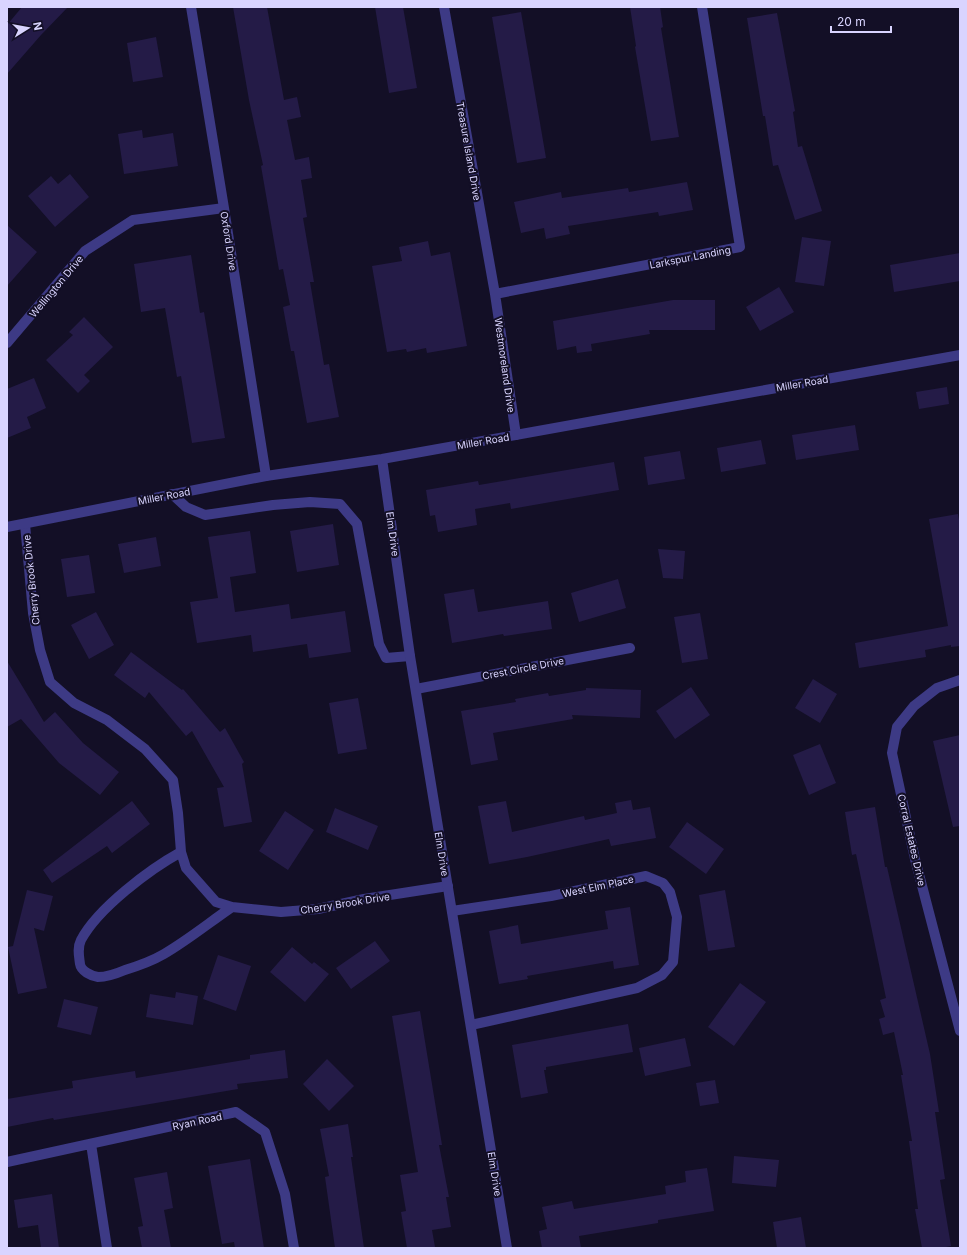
<svg xmlns="http://www.w3.org/2000/svg" width="967" height="1255" font-family="Inter,sans-serif">
<rect width="100%" height="100%" fill="#130f26"/>
<!-- building -->
<path fill="#241b47" d="M 22,7 L 68,7 L 41,35 L 7,74 L 7,25 Z
M 233,7 L 267,7 L 284,100 L 297,97 L 301,117 L 287,120 L 295,160 L 309,157 L 312,178 L 301,180 L 307,217 L 303,218 L 314,282 L 310,282 L 324,365 L 329,364 L 339,417 L 307,423 L 294,351 L 291,351 L 283,307 L 290,305 L 283,269 L 279,270 L 261,166 L 263,165 L 249,100 Z
M 375,7 L 403,7 L 417,88 L 389,93 Z
M 630,7 L 660,7 L 663,27 L 661,28 L 679,137 L 651,141 L 635,47 L 636,46 Z
M 521,12 L 546,158 L 517,163 L 492,17 Z
M 777,13 L 795,111 L 793,112 L 798,147 L 802,146 L 822,211 L 795,220 L 778,165 L 773,166 L 765,116 L 763,116 L 747,18 Z
M 156,37 L 163,77 L 133,82 L 127,43 Z
M 142,130 L 143,138 L 173,133 L 178,166 L 124,174 L 118,134 Z
M 70,174 L 89,197 L 55,227 L 28,196 L 51,176 L 58,184 Z
M 687,182 L 693,210 L 659,216 L 658,212 L 568,226 L 570,234 L 546,239 L 544,228 L 521,233 L 514,202 L 561,192 L 562,198 L 628,188 L 629,192 Z
M 7,225 L 37,252 L 7,286 Z
M 802,237 L 831,241 L 824,286 L 795,282 Z
M 428,241 L 431,256 L 450,252 L 467,346 L 427,353 L 426,348 L 407,352 L 406,349 L 387,352 L 372,266 L 402,261 L 399,247 Z
M 960,253 L 960,281 L 894,292 L 890,265 Z
M 191,255 L 200,313 L 204,312 L 225,438 L 192,443 L 181,376 L 177,377 L 165,308 L 141,312 L 134,264 Z
M 779,287 L 794,312 L 760,331 L 746,307 Z
M 673,300 L 715,300 L 715,330 L 649,330 L 650,334 L 591,344 L 592,351 L 577,353 L 576,346 L 557,350 L 553,321 Z
M 84,317 L 113,347 L 84,375 L 90,381 L 78,393 L 46,360 L 73,335 L 69,332 Z
M 34,378 L 46,408 L 27,417 L 31,428 L 7,438 L 7,389 Z
M 947,387 L 949,404 L 919,409 L 916,392 Z
M 855,425 L 859,450 L 796,460 L 792,435 Z
M 761,440 L 766,464 L 721,472 L 717,448 Z
M 680,451 L 685,479 L 648,485 L 644,457 Z
M 614,462 L 619,490 L 511,509 L 510,503 L 475,509 L 477,525 L 438,532 L 435,515 L 430,516 L 426,490 L 478,481 L 479,485 Z
M 958,514 L 960,525 L 960,646 L 951,647 L 951,645 L 925,650 L 926,657 L 859,668 L 855,643 L 948,626 L 929,519 Z
M 333,524 L 339,565 L 297,572 L 290,531 Z
M 250,531 L 256,573 L 230,577 L 235,612 L 289,604 L 291,619 L 345,611 L 351,652 L 309,658 L 307,644 L 253,652 L 251,635 L 197,643 L 190,602 L 218,598 L 208,537 Z
M 156,537 L 161,566 L 124,573 L 118,544 Z
M 658,549 L 685,551 L 683,579 L 663,578 Z
M 89,555 L 95,593 L 67,597 L 61,559 Z
M 618,579 L 626,608 L 579,622 L 571,593 Z
M 474,589 L 478,612 L 548,601 L 552,629 L 504,636 L 503,634 L 452,643 L 444,594 Z
M 96,612 L 114,645 L 89,659 L 71,625 Z
M 700,613 L 708,659 L 682,663 L 674,617 Z
M 131,652 L 182,690 L 183,689 L 220,732 L 225,728 L 244,762 L 242,764 L 252,822 L 224,827 L 217,788 L 224,787 L 192,731 L 186,736 L 149,692 L 145,698 L 114,675 Z
M 7,661 L 44,722 L 55,712 L 83,743 L 119,772 L 100,795 L 59,763 L 21,719 L 7,727 Z
M 813,679 L 837,694 L 820,723 L 795,708 Z
M 691,687 L 710,715 L 675,739 L 656,711 Z
M 586,688 L 641,690 L 640,718 L 572,715 L 573,719 L 493,733 L 498,760 L 471,765 L 461,711 L 516,702 L 515,699 L 548,693 L 549,696 L 586,690 Z
M 358,698 L 367,749 L 338,754 L 329,703 Z
M 960,735 L 960,826 L 953,827 L 933,741 Z
M 820,744 L 836,783 L 809,795 L 793,755 Z
M 631,800 L 633,810 L 650,807 L 656,838 L 611,846 L 609,839 L 527,857 L 489,864 L 478,806 L 506,801 L 512,832 L 584,816 L 585,820 L 617,813 L 615,803 Z
M 132,801 L 150,824 L 112,853 L 107,846 L 52,883 L 43,870 Z
M 875,807 L 885,867 L 887,867 L 930,1054 L 939,1112 L 935,1112 L 945,1179 L 940,1180 L 951,1246 L 941,1248 L 922,1248 L 915,1209 L 918,1209 L 909,1141 L 912,1141 L 901,1075 L 903,1075 L 894,1032 L 883,1035 L 879,1019 L 885,1017 L 880,1000 L 886,998 L 856,854 L 852,855 L 845,812 Z
M 335,808 L 378,826 L 368,850 L 326,832 Z
M 285,811 L 314,830 L 288,870 L 259,851 Z
M 687,822 L 724,849 L 706,874 L 669,847 Z
M 27,890 L 53,896 L 44,931 L 34,928 L 47,988 L 18,994 L 8,947 L 13,946 Z
M 725,890 L 735,947 L 708,951 L 699,895 Z
M 630,907 L 639,965 L 614,969 L 613,961 L 527,976 L 528,979 L 499,984 L 489,931 L 518,925 L 521,944 L 608,929 L 605,911 Z
M 375,941 L 390,961 L 351,989 L 336,968 Z
M 292,947 L 312,964 L 314,962 L 329,974 L 305,1002 L 270,972 Z
M 218,955 L 251,966 L 236,1011 L 203,999 Z
M 740,983 L 766,1002 L 734,1046 L 708,1027 Z
M 176,992 L 198,996 L 193,1025 L 146,1017 L 150,994 L 175,998 Z
M 64,999 L 98,1007 L 91,1035 L 57,1027 Z
M 420,1011 L 442,1145 L 439,1145 L 449,1197 L 446,1197 L 451,1227 L 432,1230 L 435,1247 L 427,1248 L 407,1248 L 401,1212 L 406,1211 L 400,1175 L 418,1172 L 392,1016 Z
M 628,1024 L 633,1052 L 546,1067 L 546,1070 L 544,1070 L 548,1093 L 521,1098 L 512,1045 Z
M 685,1038 L 691,1066 L 645,1076 L 639,1048 Z
M 285,1050 L 288,1078 L 237,1084 L 238,1089 L 103,1112 L 54,1120 L 53,1118 L 7,1127 L 7,1099 L 73,1088 L 72,1081 L 135,1071 L 136,1078 L 250,1059 L 250,1055 Z
M 327,1059 L 354,1086 L 329,1111 L 303,1084 Z
M 715,1080 L 719,1103 L 700,1106 L 696,1083 Z
M 348,1124 L 353,1157 L 351,1157 L 364,1248 L 335,1248 L 325,1177 L 329,1176 L 320,1129 Z
M 734,1156 L 779,1160 L 776,1187 L 732,1183 Z
M 250,1159 L 264,1248 L 235,1248 L 234,1242 L 222,1244 L 208,1166 Z
M 707,1168 L 714,1211 L 658,1220 L 658,1223 L 579,1236 L 581,1248 L 542,1248 L 539,1231 L 547,1229 L 542,1207 L 572,1201 L 574,1209 L 666,1194 L 665,1186 L 686,1182 L 685,1171 Z
M 167,1172 L 173,1208 L 164,1210 L 171,1248 L 142,1248 L 138,1227 L 143,1226 L 134,1178 Z
M 52,1194 L 59,1248 L 41,1248 L 38,1225 L 18,1228 L 14,1200 Z
M 801,1217 L 806,1248 L 777,1248 L 773,1222 Z"/>
<g fill="none" stroke-linecap="round" stroke-linejoin="round">
<!-- service -->
<path stroke="#3d3a85" stroke-width="10" d="M 172,494 L 186,507 L 205,515 L 273,505 L 310,502 L 340,504 L 357,524 L 379,644 L 386,658 L 410,656"/>
<!-- minor -->
<path stroke="#3d3a85" stroke-width="10" d="M 191,7 L 224,208 L 266,476
M 444,7 L 495,294 L 516,435
M 495,294 L 740,247 L 702,7
M 7,343 L 85,251 L 133,220 L 224,208
M 25,524 L 33,613 L 40,650 L 50,682 L 74,703 L 107,720 L 145,749 L 173,780 L 178,813 L 181,852 L 186,868 L 216,902 L 232,907 L 281,912 L 318,909 L 364,899 L 448,886
M 960,680 L 937,688 L 914,706 L 897,727 L 892,753 L 915,859 L 960,1031
M 416,689 L 630,648
M 181,852 C 150,869 98,908 81,940 C 77,948 79,956 80,964 C 81,971 91,976 98,977 C 107,977 118,973 125,970 C 138,966 152,961 164,954 C 188,940 210,922 232,907
M 452,911 L 551,896 L 646,876 L 663,883 L 670,892 L 677,917 L 673,962 L 662,975 L 637,988 L 471,1025
M 91,1144 L 107,1248
M 7,1162 L 236,1112 L 265,1132 L 285,1194 L 294,1248"/>
<!-- tertiary -->
<path stroke="#3d3a85" stroke-width="10" d="M 382,459 L 410,656 L 507,1248
M 7,527 L 266,476 L 382,459 L 960,355"/>
</g>
<g text-anchor="middle" stroke-width="4" stroke-linejoin="round" paint-order="stroke">
<!-- street labels -->
<g font-size="10" fill="#d9d4ff" stroke="#130f26">
<text transform="translate(469 151) rotate(80)" y="4">Treasure Island Drive</text>
<text transform="translate(229 241) rotate(81)" y="4">Oxford Drive</text>
<text transform="translate(690 257) rotate(-11)" y="4">Larkspur Landing</text>
<text transform="translate(56 286) rotate(-50)" y="4">Wellington Drive</text>
<text transform="translate(505 365) rotate(82)" y="4">Westmoreland Drive</text>
<text transform="translate(802 383) rotate(-10)" y="4">Miller Road</text>
<text transform="translate(483 441) rotate(-10)" y="4">Miller Road</text>
<text transform="translate(164 496) rotate(-11)" y="4">Miller Road</text>
<text transform="translate(393 534) rotate(82)" y="4">Elm Drive</text>
<text transform="translate(31 580) rotate(-96)" y="4">Cherry Brook Drive</text>
<text transform="translate(523 668) rotate(-11)" y="4">Crest Circle Drive</text>
<text transform="translate(912 840) rotate(77)" y="4">Corral Estates Drive</text>
<text transform="translate(442 854) rotate(81)" y="4">Elm Drive</text>
<text transform="translate(598 886) rotate(-12)" y="4">West Elm Place</text>
<text transform="translate(345 903) rotate(-9)" y="4">Cherry Brook Drive</text>
<text transform="translate(197 1121) rotate(-12)" y="4">Ryan Road</text>
<text transform="translate(495 1174) rotate(81)" y="4">Elm Drive</text>
</g>
</g>
<!-- border -->
<rect width="967" height="1255" fill="none" stroke="#d9d4ff" stroke-width="16"/>
<!-- north arrow -->
<g transform="translate(28 28) rotate(79)" stroke="#130f26" stroke-width="3" paint-order="stroke">
<path d="M0-3L7 15L0 10L-7 15Z" fill="#d9d4ff"/>
<text y="-6" font-size="11" font-weight="bold" text-anchor="middle" fill="#d9d4ff">N</text>
</g>
<!-- scale -->
<path d="M831 26v6h60v-6" fill="none" stroke="#d9d4ff" stroke-width="2"/>
<text x="837" y="26" font-size="12" fill="#d9d4ff" stroke="#130f26" stroke-width="3" paint-order="stroke">20 m</text>
</svg>
